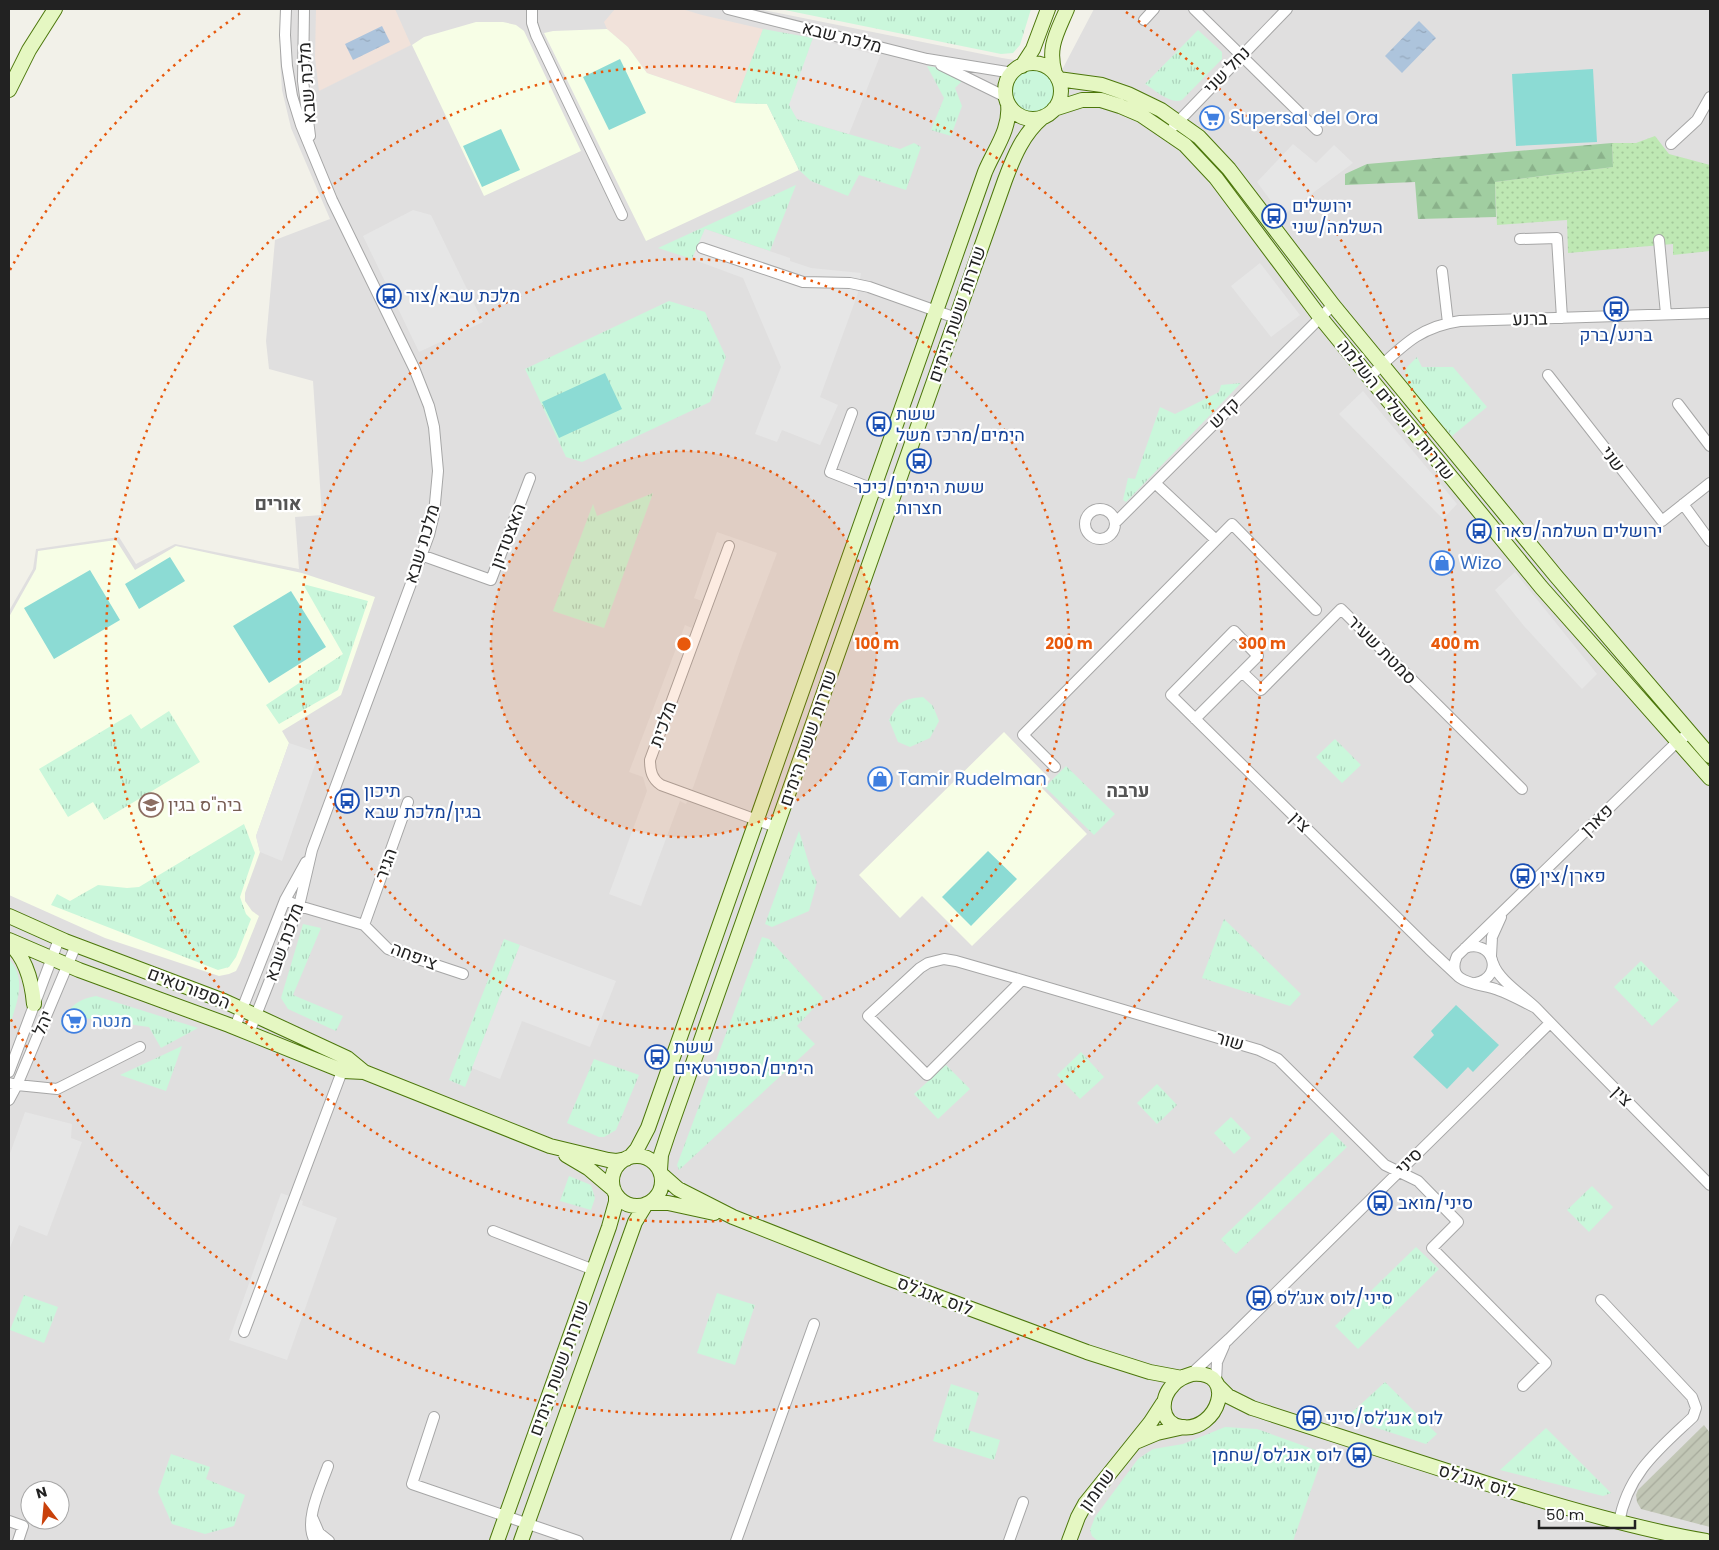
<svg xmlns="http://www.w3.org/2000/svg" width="1719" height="1550" font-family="Poppins,Heebo,sans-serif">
<defs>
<pattern id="construction-furrows" width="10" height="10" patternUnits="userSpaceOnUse" patternTransform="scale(1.25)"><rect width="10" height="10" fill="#c1c6b5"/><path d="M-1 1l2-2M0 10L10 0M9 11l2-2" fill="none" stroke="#a6aa9b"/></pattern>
<pattern id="grass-dots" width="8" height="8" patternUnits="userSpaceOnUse" patternTransform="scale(1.25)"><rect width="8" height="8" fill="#bee8b3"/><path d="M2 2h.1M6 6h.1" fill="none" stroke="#a3c79a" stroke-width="1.8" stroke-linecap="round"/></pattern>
<pattern id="forest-firs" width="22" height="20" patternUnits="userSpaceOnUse" patternTransform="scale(1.25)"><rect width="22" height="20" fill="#a1cea1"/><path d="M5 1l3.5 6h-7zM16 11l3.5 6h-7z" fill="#8ab18a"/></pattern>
<pattern id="park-tufts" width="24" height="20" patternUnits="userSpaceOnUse" patternTransform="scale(1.25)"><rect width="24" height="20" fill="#caf7db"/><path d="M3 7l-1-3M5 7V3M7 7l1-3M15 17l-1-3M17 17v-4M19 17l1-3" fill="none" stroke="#add3bc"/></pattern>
<pattern id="water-ripples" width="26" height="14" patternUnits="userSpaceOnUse" patternTransform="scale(1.25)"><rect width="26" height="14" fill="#adc4dc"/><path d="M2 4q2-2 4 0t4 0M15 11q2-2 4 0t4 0" fill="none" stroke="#95a8bc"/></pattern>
</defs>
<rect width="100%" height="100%" fill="#f2f1e9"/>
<!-- residential -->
<path fill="#e0dfdf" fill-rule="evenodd" d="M 282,9 L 758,9 L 1002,58 L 1063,68 L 1094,9 L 1710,9 L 1710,1541 L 9,1541 L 9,611 L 33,569 L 36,549 L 119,537 L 136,564 L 175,544 L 299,569 L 295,517 L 322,515 L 313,381 L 269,369 L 266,341 L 275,240 L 330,219 L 291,128 L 282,90 L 280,59 ZM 30,1490 L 60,1490 L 60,1520 L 30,1520 Z"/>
<!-- commercial -->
<path fill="#f1e2da" d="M 316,9 L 395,9 L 411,45 L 319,91 L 315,58 Z
M 615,9 L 682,9 L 702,15 L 763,29 L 735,103 L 647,73 L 628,47 L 607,29 L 604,22 Z"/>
<!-- education -->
<path fill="#f7fee6" d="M 476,22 L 503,22 L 516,25 L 524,31 L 581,151 L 484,196 L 412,45 L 424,37 Z
M 607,29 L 628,47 L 647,73 L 735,103 L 767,104 L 799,170 L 646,241 L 544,33 L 553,31 Z
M 116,540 L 135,570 L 176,546 L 302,573 L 375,597 L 341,695 L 282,731 L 289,743 L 256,836 L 260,852 L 245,893 L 245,901 L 252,911 L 259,916 L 240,963 L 236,971 L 229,974 L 219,976 L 105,938 L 9,895 L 9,617 L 36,569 L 38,551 Z
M 1004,732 L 1050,779 L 1042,788 L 1087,834 L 972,946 L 922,896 L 900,918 L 859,875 Z"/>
<!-- construction -->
<path fill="url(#construction-furrows)" d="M 1704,1425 L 1710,1433 L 1710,1527 L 1641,1509 L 1637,1502 L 1636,1495 L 1638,1490 Z"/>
<!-- grass -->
<path fill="url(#grass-dots)" d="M 1655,136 L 1669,154 L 1710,165 L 1710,251 L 1673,255 L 1673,244 L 1568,253 L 1567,220 L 1497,225 L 1495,182 L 1613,167 L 1612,143 L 1636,143 Z"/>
<!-- forest -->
<path fill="url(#forest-firs)" d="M 1612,143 L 1613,167 L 1495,182 L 1496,217 L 1418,219 L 1415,182 L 1345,185 L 1345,174 L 1367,164 Z"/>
<!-- park -->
<path fill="url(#park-tufts)" d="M 780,9 L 1031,9 L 1020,45 L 1013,53 L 1001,54 Z
M 763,29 L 813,38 L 790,105 L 797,119 L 900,149 L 914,143 L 921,147 L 906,190 L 859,175 L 848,196 L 811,181 L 799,170 L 767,104 L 735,103 Z
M 1198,30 L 1222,52 L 1222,59 L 1182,100 C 1171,105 1155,90 1145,84 Z
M 927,66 L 941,68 L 962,81 L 955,88 L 962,106 L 951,136 L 931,130 L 944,98 Z
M1009 91a24 24 0 1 1 48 0a24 24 0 1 1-48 0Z
M 796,185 L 770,251 L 705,229 L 692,259 L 658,248 Z
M 669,301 L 705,312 L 726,357 L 710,402 L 582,462 L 566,457 L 525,369 Z
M 1417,357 L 1422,367 L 1453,367 L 1487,407 L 1452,436 L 1407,385 L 1405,373 L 1407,367 Z
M 1241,383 L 1126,502 L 1123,500 L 1128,478 L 1135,479 L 1160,407 L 1175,414 L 1219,392 L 1221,385 Z
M 653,493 L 604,628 L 553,611 L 593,504 L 597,516 Z
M 303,584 L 368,601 L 338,690 L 279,724 L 266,705 L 343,654 Z
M 923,697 L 933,706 L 939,721 L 930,738 L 910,747 L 898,742 L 889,720 C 899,702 902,699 923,697 Z
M 169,711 L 200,762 L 104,820 L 93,802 L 68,817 L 39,769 L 131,714 L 141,729 Z
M 1335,739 L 1361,765 L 1342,783 L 1316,757 Z
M 1066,766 L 1115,814 L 1094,835 L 1045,787 Z
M 244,824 L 255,853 L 240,897 L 246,914 L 251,919 L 236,957 L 229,967 L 218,970 L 51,905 L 57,894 L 70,901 L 98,885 L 127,888 L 139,887 Z
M 799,831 L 812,874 L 817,882 L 809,911 L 772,927 L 765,924 Z
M 1224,919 L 1301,994 L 1290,1006 L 1202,978 Z
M 303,924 L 321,928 L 293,995 L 343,1016 L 336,1031 L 288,1009 L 281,998 Z
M 762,937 L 769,939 L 823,998 L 797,1026 L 815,1044 L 679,1170 L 677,1165 Z
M 504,939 L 520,945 L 465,1087 L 449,1080 Z
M 9,959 C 28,980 16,1004 9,1028 Z
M 1641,961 L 1679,1000 L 1652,1026 L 1614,987 Z
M 96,996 L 198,1028 L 161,1048 L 149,1027 L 77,1017 L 60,1025 C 68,1008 77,999 96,996 Z
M 182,1046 L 166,1091 L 120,1075 Z
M 1081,1052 L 1104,1077 L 1080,1099 L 1057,1075 Z
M 594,1059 L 639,1075 L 616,1130 L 604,1137 L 599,1137 L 567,1123 Z
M 946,1065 L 970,1089 L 938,1119 L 914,1094 Z
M 1157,1084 L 1177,1105 L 1157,1124 L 1137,1103 Z
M 1231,1117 L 1251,1138 L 1234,1154 L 1214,1133 Z
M 1332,1132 L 1347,1147 L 1236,1254 L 1221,1239 Z
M 569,1176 L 591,1185 L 595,1198 L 591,1210 L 560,1201 Z
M 1592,1186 L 1613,1207 L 1589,1232 L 1567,1210 Z
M 1416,1247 L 1439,1269 L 1358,1349 L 1335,1326 Z
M 717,1293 L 755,1305 L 735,1365 L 697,1353 Z
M 24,1295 L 58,1307 L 44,1343 L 10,1330 Z
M 1385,1382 L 1437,1434 L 1426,1444 L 1346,1418 Z
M 951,1384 L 979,1393 L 968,1430 L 1000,1440 L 994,1460 L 933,1441 Z
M 1225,1427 L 1257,1429 L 1324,1453 L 1293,1541 L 1098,1541 L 1092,1536 L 1090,1530 L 1095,1517 L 1138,1459 L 1153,1449 L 1183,1444 Z
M 1546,1428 L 1611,1493 L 1603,1496 L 1500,1470 Z
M 171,1454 L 210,1467 L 206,1479 L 245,1495 L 234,1526 L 205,1534 L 172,1524 L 158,1492 Z"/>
<!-- pitch -->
<path fill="#8cdbd4" d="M 620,59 L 646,113 L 609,130 L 583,77 Z
M 1593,69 L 1597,142 L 1516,146 L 1512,74 Z
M 501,129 L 520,170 L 482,187 L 463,146 Z
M 605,373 L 622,409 L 559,438 L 542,402 Z
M 170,557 L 185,581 L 139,609 L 125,584 Z
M 90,570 L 120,620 L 54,659 L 24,608 Z
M 291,591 L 326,647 L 269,683 L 233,626 Z
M 988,851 L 1017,879 L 971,926 L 942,897 Z
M 1456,1005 L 1499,1045 L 1473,1072 L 1468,1067 L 1447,1089 L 1413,1057 L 1434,1035 L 1431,1031 Z"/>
<!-- parking -->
<path fill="#e6e6e6" d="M 813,38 L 880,56 L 849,134 L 797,119 L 789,105 Z
M 1293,144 L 1316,163 L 1334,145 L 1353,163 L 1282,216 L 1257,182 Z
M 413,210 L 431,215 L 483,322 L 419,352 L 363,236 Z
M 705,229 L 790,258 L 790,261 L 811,268 L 861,273 L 858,293 L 820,397 L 838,405 L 820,445 L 782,430 L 777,442 L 755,434 L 781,367 L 743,278 L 692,259 Z
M 1260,263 L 1300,315 L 1271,337 L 1231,286 Z
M 1363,391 L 1457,504 L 1443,519 L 1339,414 Z
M 717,532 L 777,553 L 741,648 L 694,785 L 686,804 L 680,801 L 641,906 L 609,894 L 647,791 L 643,777 L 629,772 L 685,625 L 692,628 L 702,601 L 694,598 Z
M 1515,572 L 1597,674 L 1582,689 L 1524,626 L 1495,590 Z
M 289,743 L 319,753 L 282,861 L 260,852 L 256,836 Z
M 520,945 L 616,981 L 590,1047 L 522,1021 L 500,1079 L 472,1068 Z
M 25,1112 L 72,1124 L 71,1138 L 82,1142 L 47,1236 L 19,1225 L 9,1250 L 9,1156 Z
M 281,1193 L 303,1201 L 302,1205 L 337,1218 L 287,1360 L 229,1340 Z"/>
<!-- water -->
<path fill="url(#water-ripples)" d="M 1419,21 L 1436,38 L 1402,73 L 1385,56 Z
M 382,26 L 390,42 L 353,60 L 345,44 Z"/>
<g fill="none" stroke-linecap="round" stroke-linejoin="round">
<!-- street casing -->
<g stroke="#a6a6a6" stroke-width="12">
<path id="street" d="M 304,9 L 303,81 L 310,136
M 532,9 L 532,23 L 536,35 L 622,215
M 728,9 L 927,59 L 1013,73
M 1194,9 L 1317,130
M 1144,20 L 1154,9
M 941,65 L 1006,97
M 1174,126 L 1287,9
M 1671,144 L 1697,120 L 1710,97
M 1520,239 L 1557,238 L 1562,318
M 1659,240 L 1666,314
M 702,248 L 803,282 L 850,283 L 869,287 L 956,318
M 1442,271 L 1448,323
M 1548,375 L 1662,521 L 1710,483
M 1369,377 C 1400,349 1417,327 1460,321 L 1710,313
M 1678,404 L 1710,446
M 852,413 L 830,472 L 893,497
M 1155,483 L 1216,540
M 1683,504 L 1710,541
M1085 524a15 15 0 1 1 30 0a15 15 0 1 1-30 0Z
M 1115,523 L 1333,305
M 729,546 L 650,760 C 650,771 652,779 661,785 L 776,827
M 421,555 L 491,580 L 530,478
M 1242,672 L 1261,690 L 1341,609 L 1522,789
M 1195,719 L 1258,656 L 1234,631 L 1171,695 L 1429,949 L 1459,977
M 1055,767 L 1023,735 L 1232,524 L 1316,610
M 285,900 L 299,906 L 364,925 L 388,949 L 463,974
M 364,925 L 408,802
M 1465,948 C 1493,938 1505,977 1476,983
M 1491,956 L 1492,937 L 1501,917
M 944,959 L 956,961 L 1022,980 L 927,1075 L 868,1016 L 920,968 L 928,963 Z
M 1493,963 C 1498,980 1524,996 1537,1009 C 1594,1068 1652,1126 1710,1185
M 1022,980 L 1259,1050 L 1278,1059 L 1385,1165 L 1418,1181 L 1458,1222 L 1432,1248 L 1546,1363 L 1523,1386
M 1534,1007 C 1522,1001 1510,994 1498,990 C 1481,983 1444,985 1457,956 L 1678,741 L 1690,733
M 235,1027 L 285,900 L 306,862
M 249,1033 L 299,906 L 312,850 L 429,535 L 434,514 L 438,471 L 434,427 L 429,406 L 414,368 L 332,200 L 301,125 L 292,96 L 287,66 L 285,35 L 286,9
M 9,1072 L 59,939
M 9,1083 L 17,1085 L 57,1089 L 140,1047
M 9,1100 L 17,1085 L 76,945
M 493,1231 L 594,1270
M 1601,1300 L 1692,1397 L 1696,1408 L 1693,1417 C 1659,1449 1627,1474 1619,1523
M 244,1332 L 344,1066
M 1190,1375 L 1229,1339 L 1550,1023
M 1216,1381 L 1217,1362 L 1224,1346
M 434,1417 L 412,1484 L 578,1541
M 313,1519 L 319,1533 L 329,1541
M 9,1521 L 23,1526 L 18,1541
M 315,1541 C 303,1522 321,1486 328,1466
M 736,1541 L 814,1324
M 1009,1541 L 1023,1502"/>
</g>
<!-- secondary casing -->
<g stroke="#4c770b" stroke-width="16">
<path id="secondary" d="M1005 91a28 28 0 1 1 56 0a28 28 0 1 1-56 0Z
M 1022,66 L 1033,49 L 1048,9
M 1055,74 C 1047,47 1057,33 1067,9
M 1058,79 L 1102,85 L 1128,94 L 1161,110 L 1199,137 L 1229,169 L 1333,305 L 1556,576 L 1710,756
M 9,90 L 29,50 L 55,9
M 1054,109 L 1082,100 L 1101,100 L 1120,106 L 1141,115 L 1185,145 L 1216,178 L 1320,317 L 1541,587 L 1710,778
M 9,916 L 65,941 L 224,1001 L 347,1058 L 364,1072 L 550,1146 L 608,1160 L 616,1161 L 626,1159
M 9,940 L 79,970 L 229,1025 L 343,1071 L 364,1072
M 9,943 C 26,958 32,982 34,1004
M 566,1155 L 588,1168 L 614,1190
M612 1181a25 25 0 1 1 50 0a25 25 0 1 1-50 0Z
M 630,1157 L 637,1149 L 648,1128 L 985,172 C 994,150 1011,129 1008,104
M 660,1170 L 661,1155 L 668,1134 L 1005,180 C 1014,156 1023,134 1043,117
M 661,1174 L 678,1189 L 733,1217 L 885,1277 L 1087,1352 L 1150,1372 L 1182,1378
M 649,1203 L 668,1203 L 714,1213
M 1192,1374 C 1239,1370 1218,1433 1181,1427 C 1159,1423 1160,1398 1173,1385 C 1178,1379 1185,1376 1192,1374 Z
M 1219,1387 L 1228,1396 L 1252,1408 C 1336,1435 1420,1463 1504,1489 C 1571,1510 1637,1529 1706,1541
M 1138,1441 L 1157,1433 L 1184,1427
M 497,1541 L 609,1227 L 616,1202 L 616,1195
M 521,1541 L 635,1222 L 646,1204
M 1069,1541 L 1078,1517 L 1085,1504 L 1150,1423 L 1163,1403"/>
</g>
<!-- street -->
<use href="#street" stroke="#fff" stroke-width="10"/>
<!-- secondary -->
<use href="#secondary" stroke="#e5f7c2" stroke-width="14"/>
</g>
<!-- distance rings -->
<circle cx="684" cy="644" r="193" fill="#e8590c" fill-opacity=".12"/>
<g fill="none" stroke="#e8590c" stroke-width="2.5" stroke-dasharray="2.5 5">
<circle cx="684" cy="644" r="193"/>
<circle cx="684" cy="644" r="385"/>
<circle cx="684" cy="644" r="578"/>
<path d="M10 270A771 771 0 0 1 242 12M1126 12A771 771 0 1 1 10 1018"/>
</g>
<!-- icons -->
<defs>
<g id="supermarket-ring" transform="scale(1.25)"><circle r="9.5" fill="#fff" stroke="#3f7fe0" stroke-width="1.5"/><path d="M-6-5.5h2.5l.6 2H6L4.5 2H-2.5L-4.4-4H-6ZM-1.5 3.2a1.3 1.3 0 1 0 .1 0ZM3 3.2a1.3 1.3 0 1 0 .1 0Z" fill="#3f7fe0"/></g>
<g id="bus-ring" transform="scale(1.25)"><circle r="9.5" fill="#fff" stroke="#1a4fb4" stroke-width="1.5"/><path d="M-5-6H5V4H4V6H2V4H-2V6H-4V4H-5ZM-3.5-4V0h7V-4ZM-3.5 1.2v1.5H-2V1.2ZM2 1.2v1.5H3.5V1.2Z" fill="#1a4fb4"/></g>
<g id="shop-ring" transform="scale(1.25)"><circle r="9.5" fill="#fff" stroke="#3f7fe0" stroke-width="1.5"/><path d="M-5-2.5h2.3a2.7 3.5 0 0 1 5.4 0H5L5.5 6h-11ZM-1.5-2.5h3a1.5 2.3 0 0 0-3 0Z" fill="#3f7fe0"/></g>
<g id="school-ring" transform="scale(1.25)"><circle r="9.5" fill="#fff" stroke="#8d6e63" stroke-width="1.5"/><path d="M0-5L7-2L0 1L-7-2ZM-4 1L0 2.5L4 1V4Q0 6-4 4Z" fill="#8d6e63"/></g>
</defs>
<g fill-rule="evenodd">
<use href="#supermarket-ring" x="1212" y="118"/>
<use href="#bus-ring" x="1274" y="216"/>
<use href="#bus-ring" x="389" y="296"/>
<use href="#bus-ring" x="1616" y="309"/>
<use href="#bus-ring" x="879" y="424"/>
<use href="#bus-ring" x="919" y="461"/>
<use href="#bus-ring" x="1479" y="531"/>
<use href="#shop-ring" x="1442" y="563"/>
<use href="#shop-ring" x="880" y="779"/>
<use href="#bus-ring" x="347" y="801"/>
<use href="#school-ring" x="151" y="805"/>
<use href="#bus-ring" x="1523" y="876"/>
<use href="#supermarket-ring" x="74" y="1021"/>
<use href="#bus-ring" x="657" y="1057"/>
<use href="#bus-ring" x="1380" y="1203"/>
<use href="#bus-ring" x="1259" y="1298"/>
<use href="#bus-ring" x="1309" y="1418"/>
<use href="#bus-ring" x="1359" y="1455"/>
</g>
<g text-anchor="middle" stroke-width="4.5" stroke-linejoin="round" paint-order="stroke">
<!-- street labels -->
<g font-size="18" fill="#222" stroke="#fff">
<text transform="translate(842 37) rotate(14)" y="6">מלכת שבא</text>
<text transform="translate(1227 70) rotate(-46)" y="6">נחל שני</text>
<text transform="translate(307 83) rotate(-94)" y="6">מלכת שבא</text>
<text transform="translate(957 314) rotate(-71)" y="6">שדרות ששת הימים</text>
<text transform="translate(1530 319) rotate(-1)" y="6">ברנע</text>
<text transform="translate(1396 410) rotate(51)" y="6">שדרות ירושלים השלמה</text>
<text transform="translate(1224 413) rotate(-45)" y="6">קדש</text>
<text transform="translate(1613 459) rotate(52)" y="6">שני</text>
<text transform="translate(508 536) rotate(-69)" y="6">האצטדיון</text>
<text transform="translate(422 544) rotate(-73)" y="6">מלכת שבא</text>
<text transform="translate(1382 650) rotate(45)" y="6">סמטת שעיר</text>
<text transform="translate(663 724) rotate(-70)" y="6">מלכית</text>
<text transform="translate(808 738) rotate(-71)" y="6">שדרות ששת הימים</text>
<text transform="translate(1597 820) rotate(-44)" y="6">פארן</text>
<text transform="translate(1300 822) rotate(45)" y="6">צין</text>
<text transform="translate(386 864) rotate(-70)" y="6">הגיר</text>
<text transform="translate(284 942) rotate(-70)" y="6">מלכת שבא</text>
<text transform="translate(414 956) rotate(21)" y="6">ציפחה</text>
<text transform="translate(189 988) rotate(21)" y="6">הספורטאים</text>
<text transform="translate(43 1023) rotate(-67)" y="6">יהל</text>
<text transform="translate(1230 1041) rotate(16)" y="6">שור</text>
<text transform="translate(1622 1096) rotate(45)" y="6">צין</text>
<text transform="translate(1409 1161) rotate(-45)" y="6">סיני</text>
<text transform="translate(935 1296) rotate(21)" y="6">לוס אנג'לס</text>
<text transform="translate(559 1368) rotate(-70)" y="6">שדרות ששת הימים</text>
<text transform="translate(1477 1481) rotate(17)" y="6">לוס אנג'לס</text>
<text transform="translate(1097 1490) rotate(-54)" y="6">שחמון</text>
</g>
<!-- shop labels -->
<g font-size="18" fill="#366cbe" stroke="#fff" text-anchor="start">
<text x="1230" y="124">Supersal del Ora</text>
<text x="1460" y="569">Wizo</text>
<text x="898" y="785">Tamir Rudelman</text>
<text x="92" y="1027">מנטה</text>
</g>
<!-- transit labels -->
<g font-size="18" fill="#164399" stroke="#fff" text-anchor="start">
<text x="1292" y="212">ירושלים<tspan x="1292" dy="21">השלמה/שני</tspan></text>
<text x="406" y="302">מלכת שבא/צור</text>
<text x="1616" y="341" text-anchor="middle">ברנע/ברק</text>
<text x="896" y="420">ששת<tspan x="896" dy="21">הימים/מרכז משל</tspan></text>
<text x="919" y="493" text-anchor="middle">ששת הימים/כיכר<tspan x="919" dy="21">חצרות</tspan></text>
<text x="1496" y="537">ירושלים השלמה/פארן</text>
<text x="364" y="797">תיכון<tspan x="364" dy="21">בגין/מלכת שבא</tspan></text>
<text x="1540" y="882">פארן/צין</text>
<text x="674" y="1053">ששת<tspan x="674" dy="21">הימים/הספורטאים</tspan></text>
<text x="1398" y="1209">סיני/מואב</text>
<text x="1276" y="1304">סיני/לוס אנג׳לס</text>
<text x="1326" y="1424">לוס אנג׳לס/סיני</text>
<text x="1342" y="1461" text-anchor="end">לוס אנג׳לס/שחמן</text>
</g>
<!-- education labels -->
<g font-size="18" fill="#785e54" stroke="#fff" text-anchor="start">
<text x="168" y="811">ביה"ס בגין</text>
</g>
<!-- neighbourhood labels -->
<g font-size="19" font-weight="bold" fill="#555" stroke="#fff">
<text x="278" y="510">אורים</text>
<text x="1128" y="797">ערבה</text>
</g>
</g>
<circle cx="684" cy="644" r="8" fill="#e8590c" stroke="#fff" stroke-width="2.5"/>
<g font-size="15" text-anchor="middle" font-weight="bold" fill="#e8590c" stroke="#fff" stroke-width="4.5" stroke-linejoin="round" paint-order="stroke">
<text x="877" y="649">100 m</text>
<text x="1069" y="649">200 m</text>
<text x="1262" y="649">300 m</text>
<text x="1455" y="649">400 m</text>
</g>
<!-- border -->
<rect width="1719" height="1550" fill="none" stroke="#222222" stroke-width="20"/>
<!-- north arrow -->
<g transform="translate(45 1505) rotate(344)"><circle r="24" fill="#ffffff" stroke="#a7a7a7"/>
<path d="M0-4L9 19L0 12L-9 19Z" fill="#c9410b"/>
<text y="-8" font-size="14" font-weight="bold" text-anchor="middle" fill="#222222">N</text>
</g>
<!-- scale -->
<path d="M1539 1520v8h96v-8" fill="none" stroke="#222222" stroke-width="2.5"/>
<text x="1546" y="1520" font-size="15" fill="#222222" stroke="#ffffff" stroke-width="4" paint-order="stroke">50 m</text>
</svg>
